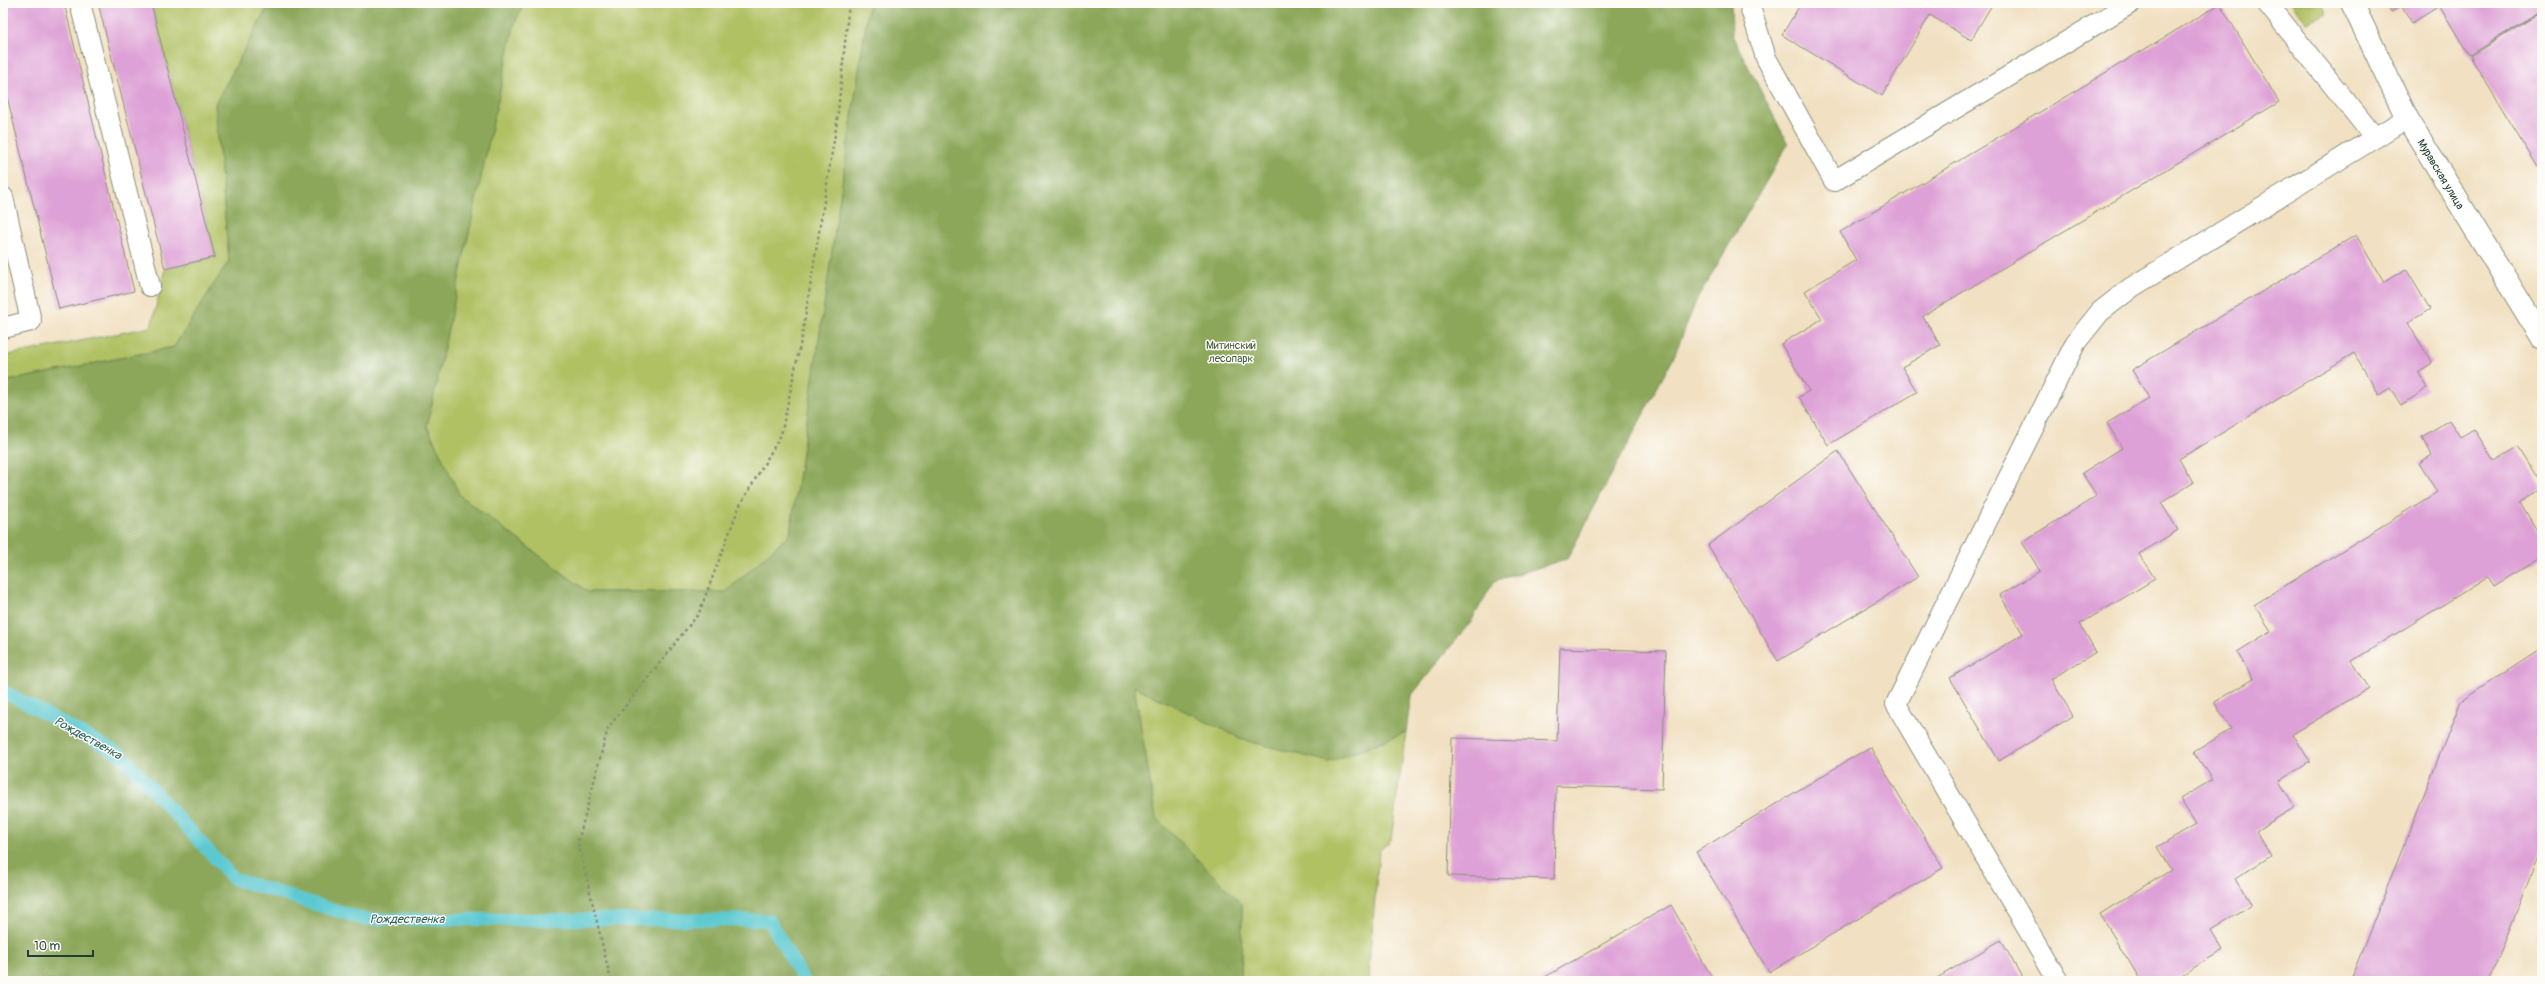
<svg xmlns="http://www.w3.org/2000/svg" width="2545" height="984" font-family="Pangolin,sans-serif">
<rect width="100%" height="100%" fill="#fdfcf7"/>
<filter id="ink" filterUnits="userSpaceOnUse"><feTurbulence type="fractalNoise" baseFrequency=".025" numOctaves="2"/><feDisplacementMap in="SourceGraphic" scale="8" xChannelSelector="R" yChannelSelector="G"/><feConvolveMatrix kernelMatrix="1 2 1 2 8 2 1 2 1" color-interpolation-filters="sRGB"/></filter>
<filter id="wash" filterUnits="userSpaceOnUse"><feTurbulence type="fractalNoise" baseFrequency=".012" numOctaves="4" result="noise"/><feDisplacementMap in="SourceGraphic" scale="16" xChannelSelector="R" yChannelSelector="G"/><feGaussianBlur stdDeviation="0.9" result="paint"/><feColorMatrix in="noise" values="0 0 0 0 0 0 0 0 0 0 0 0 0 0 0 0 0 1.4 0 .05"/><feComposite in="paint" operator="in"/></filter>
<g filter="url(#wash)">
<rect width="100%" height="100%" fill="#f1e0c1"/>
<!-- green -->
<path fill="#b0c164" stroke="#687f4c" d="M 151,3 L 270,3 L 215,104 L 229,261 L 174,347 L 3,382 L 3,356 L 151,327 L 165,269 L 215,257 Z
M 524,3 L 869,3 L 790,534 L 726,592 L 588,592 L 460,496 L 427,426 L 514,25 Z
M 2291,3 L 2322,3 L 2327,13 L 2307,23 Z
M 1134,686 L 1244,740 L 1329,762 L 1406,732 L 1391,840 L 1379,851 L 1369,966 L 1370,981 L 1241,981 L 1242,904 L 1156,818 Z"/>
<!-- forest -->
<path fill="#8ca75a" stroke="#567247" d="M 270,3 L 524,3 L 514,25 L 427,426 L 460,496 L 588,592 L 726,592 L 790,534 L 869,3 L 1731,3 L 1732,35 L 1788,144 L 1696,301 L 1675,354 L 1567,559 L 1494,581 L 1472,620 L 1411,696 L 1406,732 L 1329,762 L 1244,740 L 1134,686 L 1156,818 L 1242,904 L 1241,981 L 3,981 L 3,382 L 174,347 L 229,261 L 215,104 Z"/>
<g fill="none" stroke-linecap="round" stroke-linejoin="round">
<!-- stream -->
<path stroke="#5cc9d1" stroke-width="13" d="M 3,691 L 121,755 L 234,879 L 363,919 L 769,920 L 804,981"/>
</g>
<g id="blocks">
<!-- building -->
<path fill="#dea1d7" d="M 3,3 L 64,3 L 134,291 L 59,309 L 3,80 Z
M 98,3 L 151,3 L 215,257 L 165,269 Z
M 1801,3 L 1993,3 L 1971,40 L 1930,15 L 1882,96 L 1782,35 Z
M 2386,3 L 2444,3 L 2412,23 L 2402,6 L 2391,12 Z
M 2447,3 L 2542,3 L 2542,11 L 2469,55 L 2440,7 Z
M 2220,4 L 2279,102 L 1923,316 L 1940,345 L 1902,367 L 1917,392 L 1828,445 L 1799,397 L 1809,391 L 1781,344 L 1822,319 L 1805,291 L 1856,260 L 1840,232 Z
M 2542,12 L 2542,174 L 2470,56 Z
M 2356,235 L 2384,283 L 2406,269 L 2430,309 L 2408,323 L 2432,363 L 2418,372 L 2428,388 L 2401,405 L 2390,388 L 2379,395 L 2354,353 L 2179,459 L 2193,483 L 2161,503 L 2178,530 L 2139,554 L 2155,579 L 2080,624 L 2096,652 L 2051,679 L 2073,716 L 1999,761 L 1950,678 L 2023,634 L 2000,595 L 2040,571 L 2022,542 L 2097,496 L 2082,473 L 2122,448 L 2107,423 L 2149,398 L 2132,370 Z
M 2449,420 L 2460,437 L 2474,429 L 2494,461 L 2517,447 L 2542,487 L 2520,502 L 2542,539 L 2542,557 L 2494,586 L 2488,577 L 2352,661 L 2369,688 L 2293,734 L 2310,762 L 2279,781 L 2295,807 L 2256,831 L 2271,856 L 2235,879 L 2251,905 L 2211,930 L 2223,950 L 2172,981 L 2141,981 L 2100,914 L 2171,870 L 2157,847 L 2196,824 L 2180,799 L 2212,780 L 2194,752 L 2231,729 L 2214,702 L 2253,679 L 2237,652 L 2271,631 L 2254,605 L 2437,492 L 2419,463 L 2432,455 L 2422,437 Z
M 1838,451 L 1918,577 L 1778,661 L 1708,545 Z
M 1560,648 L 1666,651 L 1662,789 L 1556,786 L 1554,879 L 1448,876 L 1452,738 L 1557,741 Z
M 2542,648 L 2542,847 L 2489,981 L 2350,981 L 2461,701 Z
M 1870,747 L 1943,868 L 1769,972 L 1696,852 Z
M 1671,905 L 1714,981 L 1538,981 Z
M 2001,940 L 2024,981 L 1932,981 Z"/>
</g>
</g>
<g filter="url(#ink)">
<use href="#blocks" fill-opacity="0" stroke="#888e7a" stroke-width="1"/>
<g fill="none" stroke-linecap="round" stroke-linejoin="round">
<!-- service casing -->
<g stroke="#888e7a" stroke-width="22">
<path id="service" d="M 80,3 L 150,286
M 1749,3 L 1766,58 L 1834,181 L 2131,3
M 2267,3 L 2375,138
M 3,197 L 31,321 L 3,328
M 2058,981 L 1896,704 L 2076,342 L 2100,312 L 2132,287 L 2407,118"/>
</g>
<!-- minor casing -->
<g stroke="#888e7a" stroke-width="24">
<path id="minor" d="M 2352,3 L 2407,118 L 2542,338"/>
</g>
<!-- path -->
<path stroke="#888e7a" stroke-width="2.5" stroke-dasharray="3 3" stroke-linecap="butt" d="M 611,981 L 578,842 L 608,728 L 699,613 L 739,507 L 781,435 L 802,336 L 837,122 L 849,3"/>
<!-- service -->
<use href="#service" stroke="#fff" stroke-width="20"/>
<!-- minor -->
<use href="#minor" stroke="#fff" stroke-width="22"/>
</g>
</g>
<g text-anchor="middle" stroke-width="3" stroke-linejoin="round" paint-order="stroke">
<!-- street labels -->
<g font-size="11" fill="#1f3d34" stroke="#fdfcf7">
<text transform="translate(2441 174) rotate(59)" y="4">Муравская улица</text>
</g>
<!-- park labels -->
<g font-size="11" fill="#435e40" stroke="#fdfcf7">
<text x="1231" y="349">Митинский<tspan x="1231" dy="13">лесопарк</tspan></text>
</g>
<!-- water labels -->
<g font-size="12" font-style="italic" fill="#2e605b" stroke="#fdfcf7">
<text transform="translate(88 738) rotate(29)" y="4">Рождественка</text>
<text x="407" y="923">Рождественка</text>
</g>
</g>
<!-- margin -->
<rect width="2545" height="984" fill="none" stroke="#fdfcf7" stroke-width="16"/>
<!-- scale -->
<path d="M28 950v6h65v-6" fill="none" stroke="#1f3d34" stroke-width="2"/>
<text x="34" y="950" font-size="12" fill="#1f3d34" stroke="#fdfcf7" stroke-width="3" paint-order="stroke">10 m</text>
</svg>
